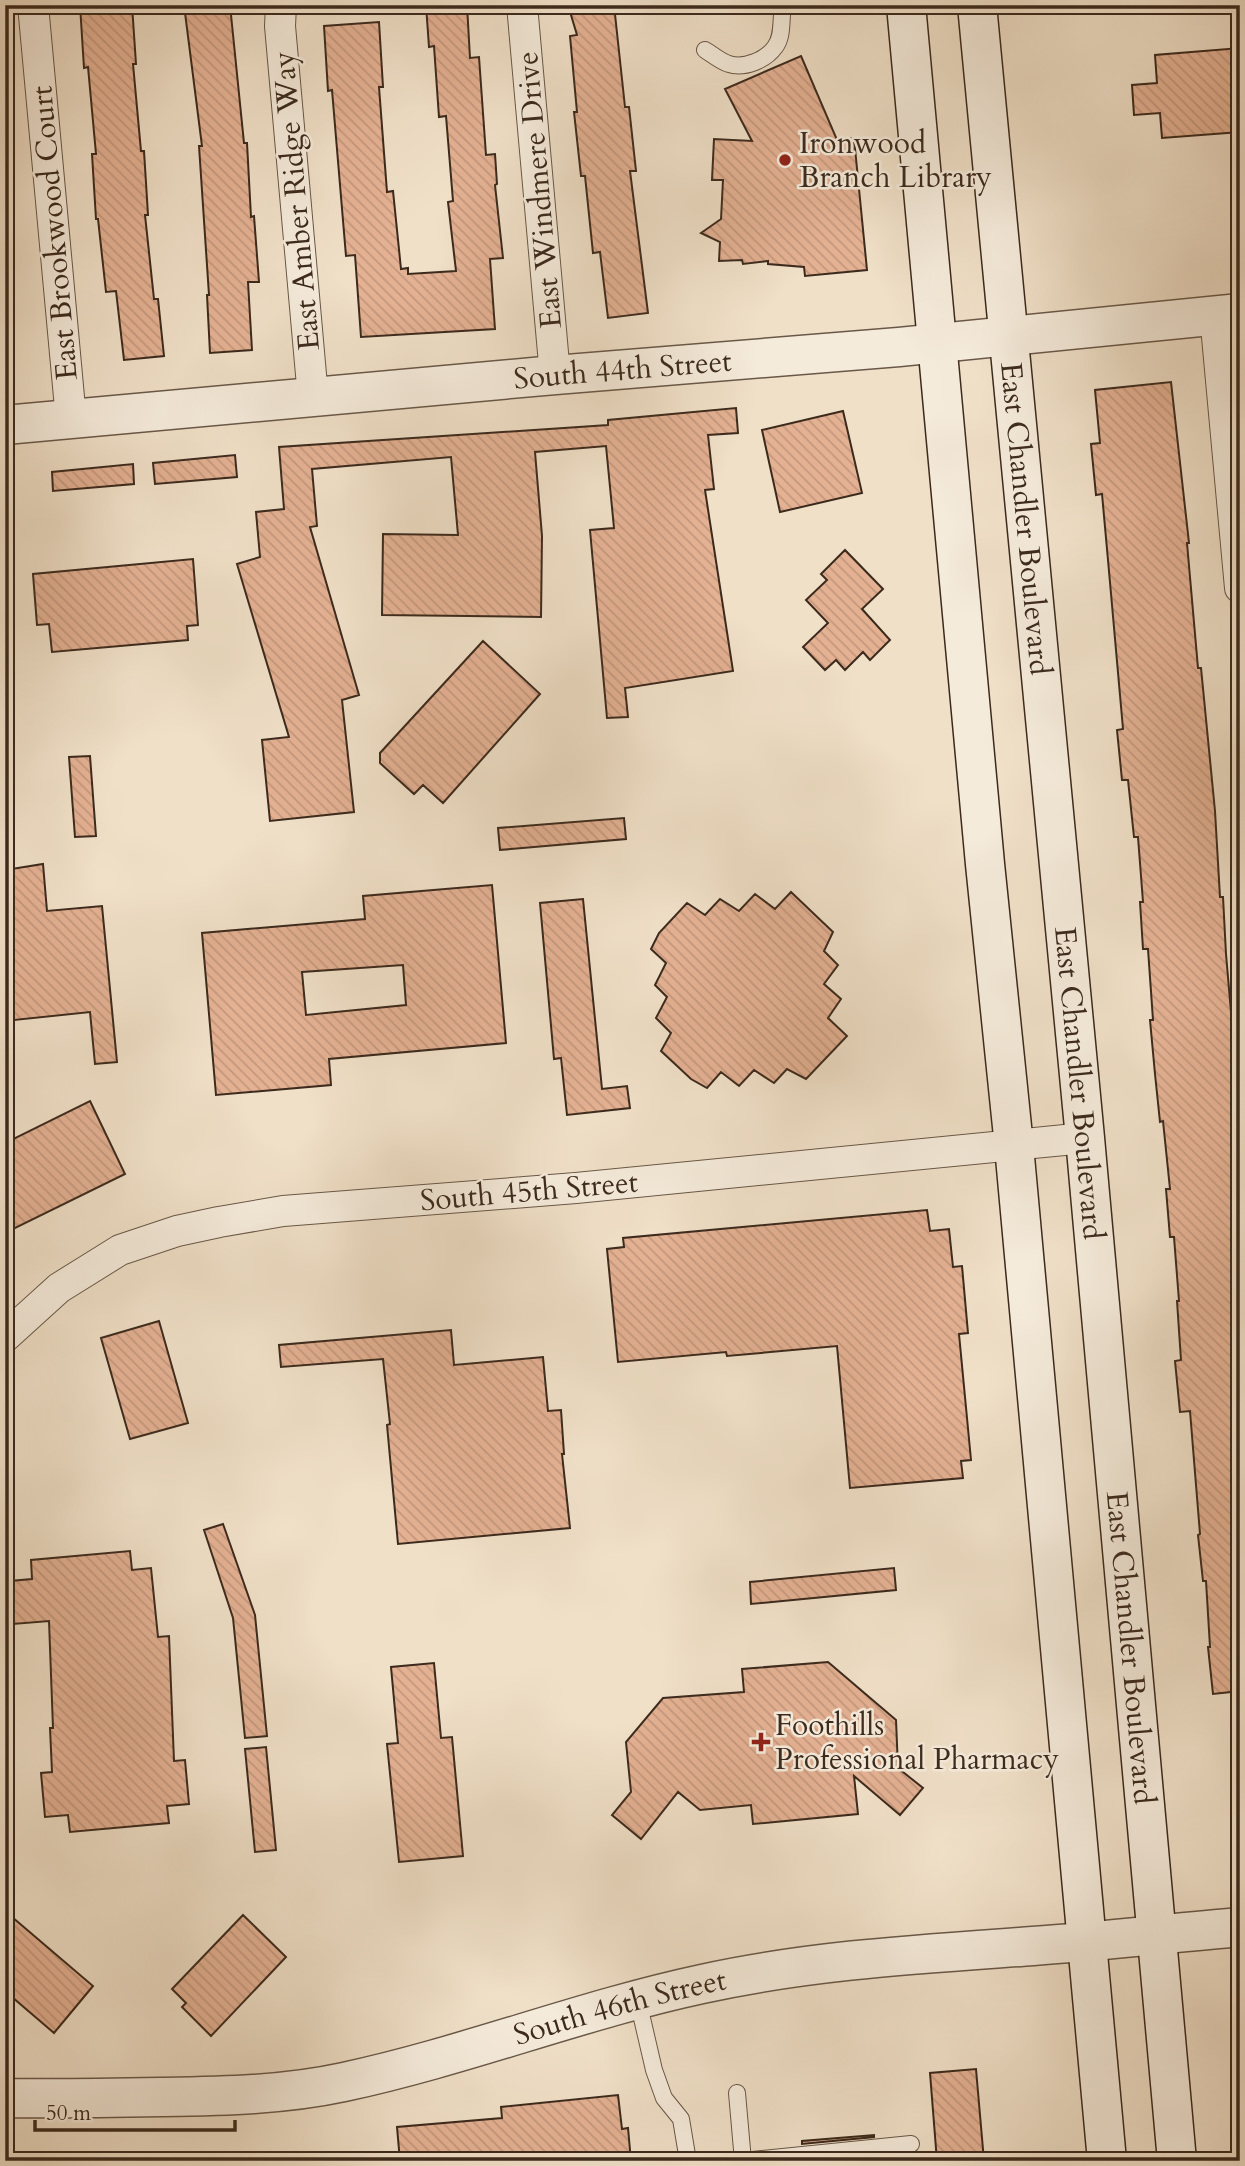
<svg xmlns="http://www.w3.org/2000/svg" width="1245" height="2166" font-family="Cardo,serif">
<defs>
<pattern id="building-back-hatch" width="6" height="6" patternUnits="userSpaceOnUse" patternTransform="scale(1.75)"><rect width="6" height="6" fill="#e4b193"/><path d="M-1 5l2 2M0 0l6 6M5-1l2 2" fill="none" stroke="#c4987e"/></pattern>
</defs>
<rect width="100%" height="100%" fill="#f0e0c8"/>
<filter id="stains"><feTurbulence type="fractalNoise" baseFrequency=".00286" numOctaves="4"/><feColorMatrix values="0 0 0 0 .2 0 0 0 0 .09 0 0 0 0 .02 0 0 0 .5 -.17"/></filter>
<radialGradient id="worn" r=".72"><stop offset=".6" stop-color="#630" stop-opacity="0"/><stop offset="1" stop-color="#630" stop-opacity=".3"/></radialGradient>
<!-- building -->
<path fill="url(#building-back-hatch)" stroke="#3c2a1d" stroke-width="2" fill-rule="evenodd" d="M 80,5 L 132,5 L 136,64 L 133,64 L 141,151 L 144,151 L 148,215 L 145,215 L 154,299 L 158,299 L 164,356 L 124,360 L 116,291 L 106,292 L 98,219 L 96,219 L 92,154 L 96,154 L 88,67 L 84,68 Z
M 184,5 L 230,5 L 244,143 L 247,143 L 251,217 L 254,216 L 259,282 L 248,282 L 252,350 L 210,353 L 207,295 L 209,295 L 199,146 L 202,146 Z
M 426,5 L 467,5 L 470,58 L 479,57 L 486,155 L 495,154 L 497,184 L 495,185 L 503,258 L 490,259 L 495,329 L 361,337 L 355,255 L 346,256 L 332,90 L 328,91 L 324,26 L 379,22 L 383,87 L 379,87 L 387,192 L 393,191 L 401,269 L 408,268 L 408,274 L 456,271 L 448,202 L 453,201 L 446,116 L 439,117 L 434,46 L 429,47 Z
M 568,5 L 614,5 L 625,107 L 629,107 L 636,171 L 630,171 L 648,313 L 608,318 L 600,252 L 593,253 L 585,176 L 581,176 L 574,112 L 577,112 L 570,36 L 577,35 Z
M 1240,48 L 1240,132 L 1162,138 L 1160,113 L 1134,115 L 1132,85 L 1157,83 L 1155,55 Z
M 801,56 L 837,140 L 854,138 L 867,270 L 805,276 L 804,267 L 768,264 L 768,261 L 743,264 L 742,260 L 719,261 L 720,242 L 701,233 L 721,219 L 723,180 L 712,180 L 714,139 L 752,141 L 725,89 Z
M 1171,382 L 1189,543 L 1187,543 L 1198,668 L 1201,668 L 1215,811 L 1220,897 L 1223,897 L 1226,954 L 1231,1012 L 1233,1011 L 1236,1041 L 1233,1041 L 1240,1100 L 1240,1691 L 1213,1694 L 1208,1647 L 1210,1647 L 1206,1581 L 1203,1581 L 1198,1535 L 1200,1534 L 1190,1411 L 1180,1412 L 1175,1361 L 1181,1360 L 1177,1301 L 1179,1301 L 1174,1237 L 1170,1237 L 1166,1189 L 1170,1189 L 1163,1121 L 1160,1122 L 1155,1074 L 1150,1020 L 1153,1020 L 1148,949 L 1143,949 L 1140,902 L 1143,902 L 1138,837 L 1134,837 L 1128,780 L 1122,780 L 1117,730 L 1123,729 L 1108,560 L 1102,494 L 1096,495 L 1091,444 L 1100,443 L 1095,390 Z
M 736,408 L 738,433 L 708,435 L 714,489 L 705,490 L 733,671 L 625,688 L 628,717 L 607,718 L 590,530 L 614,528 L 606,446 L 535,452 L 542,536 L 541,617 L 382,615 L 383,534 L 458,535 L 451,457 L 312,469 L 317,526 L 310,527 L 359,695 L 342,700 L 354,812 L 270,821 L 262,740 L 289,737 L 237,564 L 260,557 L 256,512 L 284,509 L 279,447 L 608,425 L 608,420 Z
M 843,411 L 862,493 L 780,512 L 762,430 Z
M 235,455 L 237,477 L 155,484 L 153,463 Z
M 133,464 L 134,484 L 53,491 L 52,472 Z
M 845,550 L 883,589 L 862,609 L 890,640 L 870,660 L 863,652 L 845,670 L 836,660 L 825,670 L 803,647 L 828,623 L 806,600 L 827,580 L 821,574 Z
M 193,559 L 198,625 L 187,626 L 188,640 L 52,652 L 49,624 L 37,625 L 33,574 Z
M 483,641 L 540,694 L 443,803 L 423,785 L 414,794 L 380,763 L 380,753 Z
M 90,756 L 96,836 L 75,837 L 69,757 Z
M 624,818 L 626,839 L 500,850 L 498,828 Z
M 43,864 L 47,911 L 102,906 L 117,1062 L 95,1064 L 90,1012 L 5,1021 L 5,870 Z
M 492,885 L 506,1043 L 329,1059 L 331,1085 L 216,1095 L 202,933 L 365,919 L 363,896 ZM 403,965 L 406,1005 L 306,1015 L 302,972 Z
M 791,892 L 833,932 L 824,951 L 838,965 L 824,984 L 841,999 L 828,1018 L 847,1036 L 806,1079 L 787,1069 L 774,1083 L 754,1070 L 739,1086 L 721,1072 L 707,1088 L 691,1079 L 661,1051 L 671,1033 L 656,1018 L 667,997 L 655,985 L 666,963 L 651,949 L 659,933 L 687,903 L 705,915 L 720,899 L 739,911 L 755,894 L 775,909 Z
M 583,899 L 602,1089 L 627,1086 L 630,1108 L 567,1115 L 561,1058 L 554,1059 L 540,903 Z
M 90,1101 L 125,1174 L 5,1233 L 5,1143 Z
M 927,1210 L 930,1231 L 949,1229 L 953,1267 L 962,1266 L 968,1333 L 959,1334 L 971,1460 L 961,1461 L 963,1478 L 850,1488 L 837,1346 L 727,1356 L 726,1352 L 618,1362 L 607,1249 L 624,1247 L 623,1238 Z
M 159,1321 L 188,1423 L 130,1439 L 101,1338 Z
M 451,1330 L 454,1365 L 543,1357 L 548,1411 L 561,1410 L 564,1454 L 562,1454 L 570,1528 L 398,1544 L 387,1425 L 390,1424 L 383,1359 L 281,1367 L 279,1345 Z
M 223,1524 L 255,1615 L 267,1736 L 245,1738 L 233,1618 L 204,1530 Z
M 130,1551 L 132,1570 L 151,1568 L 158,1637 L 169,1636 L 174,1761 L 185,1760 L 189,1804 L 167,1806 L 169,1823 L 70,1832 L 68,1815 L 45,1817 L 41,1773 L 52,1772 L 50,1728 L 53,1728 L 49,1621 L 13,1624 L 10,1581 L 32,1579 L 31,1560 Z
M 894,1568 L 896,1590 L 751,1604 L 750,1582 Z
M 828,1662 L 896,1720 L 898,1768 L 923,1788 L 900,1815 L 854,1776 L 858,1814 L 753,1824 L 751,1805 L 700,1810 L 678,1792 L 641,1839 L 612,1815 L 631,1792 L 626,1742 L 663,1698 L 744,1692 L 742,1669 Z
M 434,1663 L 441,1738 L 452,1737 L 463,1856 L 399,1862 L 387,1744 L 398,1743 L 391,1667 Z
M 266,1747 L 276,1850 L 255,1852 L 245,1749 Z
M 5,1911 L 93,1986 L 54,2033 L 5,1991 Z
M 243,1915 L 286,1957 L 211,2036 L 182,2007 L 186,2003 L 172,1989 Z
M 976,2069 L 984,2161 L 937,2161 L 930,2073 Z
M 618,2095 L 622,2129 L 628,2128 L 631,2161 L 400,2161 L 397,2127 L 502,2118 L 501,2107 Z
M 874,2135 L 874,2137 L 802,2144 L 802,2141 Z"/>
<g fill="none" stroke-linecap="round" stroke-linejoin="round">
<!-- service casing -->
<g stroke="#695848" stroke-width="18">
<path id="service" d="M 705,50 C 712,54 721,62 729,64 C 744,69 766,60 775,47 C 782,38 781,26 782,15
M 638,2001 L 654,2070 L 664,2098 L 681,2119 L 688,2161
M 737,2093 L 743,2161
M 743,2161 L 911,2144
M 906,2161 L 913,2160"/>
</g>
<!-- minor casing -->
<g stroke="#695848" stroke-width="32">
<path id="minor" d="M 33,5 L 71,419
M 281,5 L 280,26 L 313,397
M 522,5 L 555,375
M 1215,315 L 1240,588
M 5,1337 L 59,1288 L 120,1250 L 177,1231 L 219,1222 L 283,1211 L 576,1188 L 1085,1138"/>
</g>
<!-- tertiary casing -->
<g stroke="#695848" stroke-width="41">
<g id="tertiary">
<path id="s1" d="M 5,425 L 555,375 L 899,347 L 1240,313"/>
<path id="s2" d="M 5,2098 C 58,2099 110,2098 163,2097 C 223,2096 284,2095 344,2082 C 465,2056 581,2010 702,1984 C 811,1960 922,1954 1033,1946 C 1102,1941 1171,1933 1240,1927"/>
</g>
</g>
<!-- secondary casing -->
<g stroke="#3c2a1d" stroke-width="41">
<g id="secondary">
<path d="M 906,5 L 985,864 L 1014,1146 L 1107,2161"/>
<path id="s3" d="M 977,5 L 1085,1138 L 1177,2161"/>
</g>
</g>
<!-- service -->
<use href="#service" stroke="#f5ebdb" stroke-width="16"/>
<!-- minor -->
<use href="#minor" stroke="#f5ebdb" stroke-width="30"/>
<!-- tertiary -->
<use href="#tertiary" stroke="#f5ebdb" stroke-width="38"/>
<!-- secondary -->
<use href="#secondary" stroke="#f5ebdb" stroke-width="38"/>
</g>
<!-- markers -->
<g fill="#8f2418" stroke="#f5ebdb" stroke-width="2.5">
<circle cx="785" cy="160" r="7"/>
<path d="M757.5 1731.5h7v7h7v7h-7v7h-7v-7h-7v-7h7z"/>
</g>
<g text-anchor="middle" stroke-width="5" stroke-linejoin="round" paint-order="stroke">
<!-- poi labels -->
<g font-size="30" fill="#3c2a1d" stroke="#f5ebdb" text-anchor="start">
<text x="799" y="153">Ironwood<tspan x="799" dy="34">Branch Library</tspan></text>
<text x="775" y="1735">Foothills<tspan x="775" dy="34">Professional Pharmacy</tspan></text>
</g>
<!-- street labels -->
<g font-size="30" fill="#3c2a1d" stroke="#f5ebdb">
<text transform="translate(539 190) rotate(-95)" y="10">East Windmere Drive</text>
<text transform="translate(296 201) rotate(-95)" y="10">East Amber Ridge Way</text>
<text transform="translate(54 233) rotate(-95)" y="10">East Brookwood Court</text>
<text dy="10" stroke="none"><textPath href="#s1" startOffset="620">South 44th Street</textPath></text>
<text dy="10" stroke="none"><textPath href="#s3" startOffset="516">East Chandler Boulevard</textPath></text>
<text dy="10" stroke="none"><textPath href="#s3" startOffset="1083">East Chandler Boulevard</textPath></text>
<text transform="translate(529 1191) rotate(-5)" y="10">South 45th Street</text>
<text dy="10" stroke="none"><textPath href="#s3" startOffset="1650">East Chandler Boulevard</textPath></text>
<text dy="10" stroke="none"><textPath href="#s2" startOffset="626">South 46th Street</textPath></text>
</g>
</g>
<!-- margin -->
<rect width="1245" height="2166" fill="none" stroke="#f0e0c8" stroke-width="28"/>
<rect x="7" y="7" width="1231" height="2152" fill="none" stroke="#3c2a1d" stroke-width="3.5"/>
<rect x="14" y="14" width="1217" height="2138" fill="none" stroke="#3c2a1d" stroke-width="2"/>
<!-- scale -->
<path d="M35 2120v10h200v-10" fill="none" stroke="#3c2a1d" stroke-width="3.5"/>
<text x="46" y="2120" font-size="21" fill="#3c2a1d" stroke="#f5ebdb" stroke-width="5" paint-order="stroke">50 m</text>
<rect width="100%" height="100%" filter="url(#stains)"/>
<rect width="100%" height="100%" fill="url(#worn)"/>
</svg>
